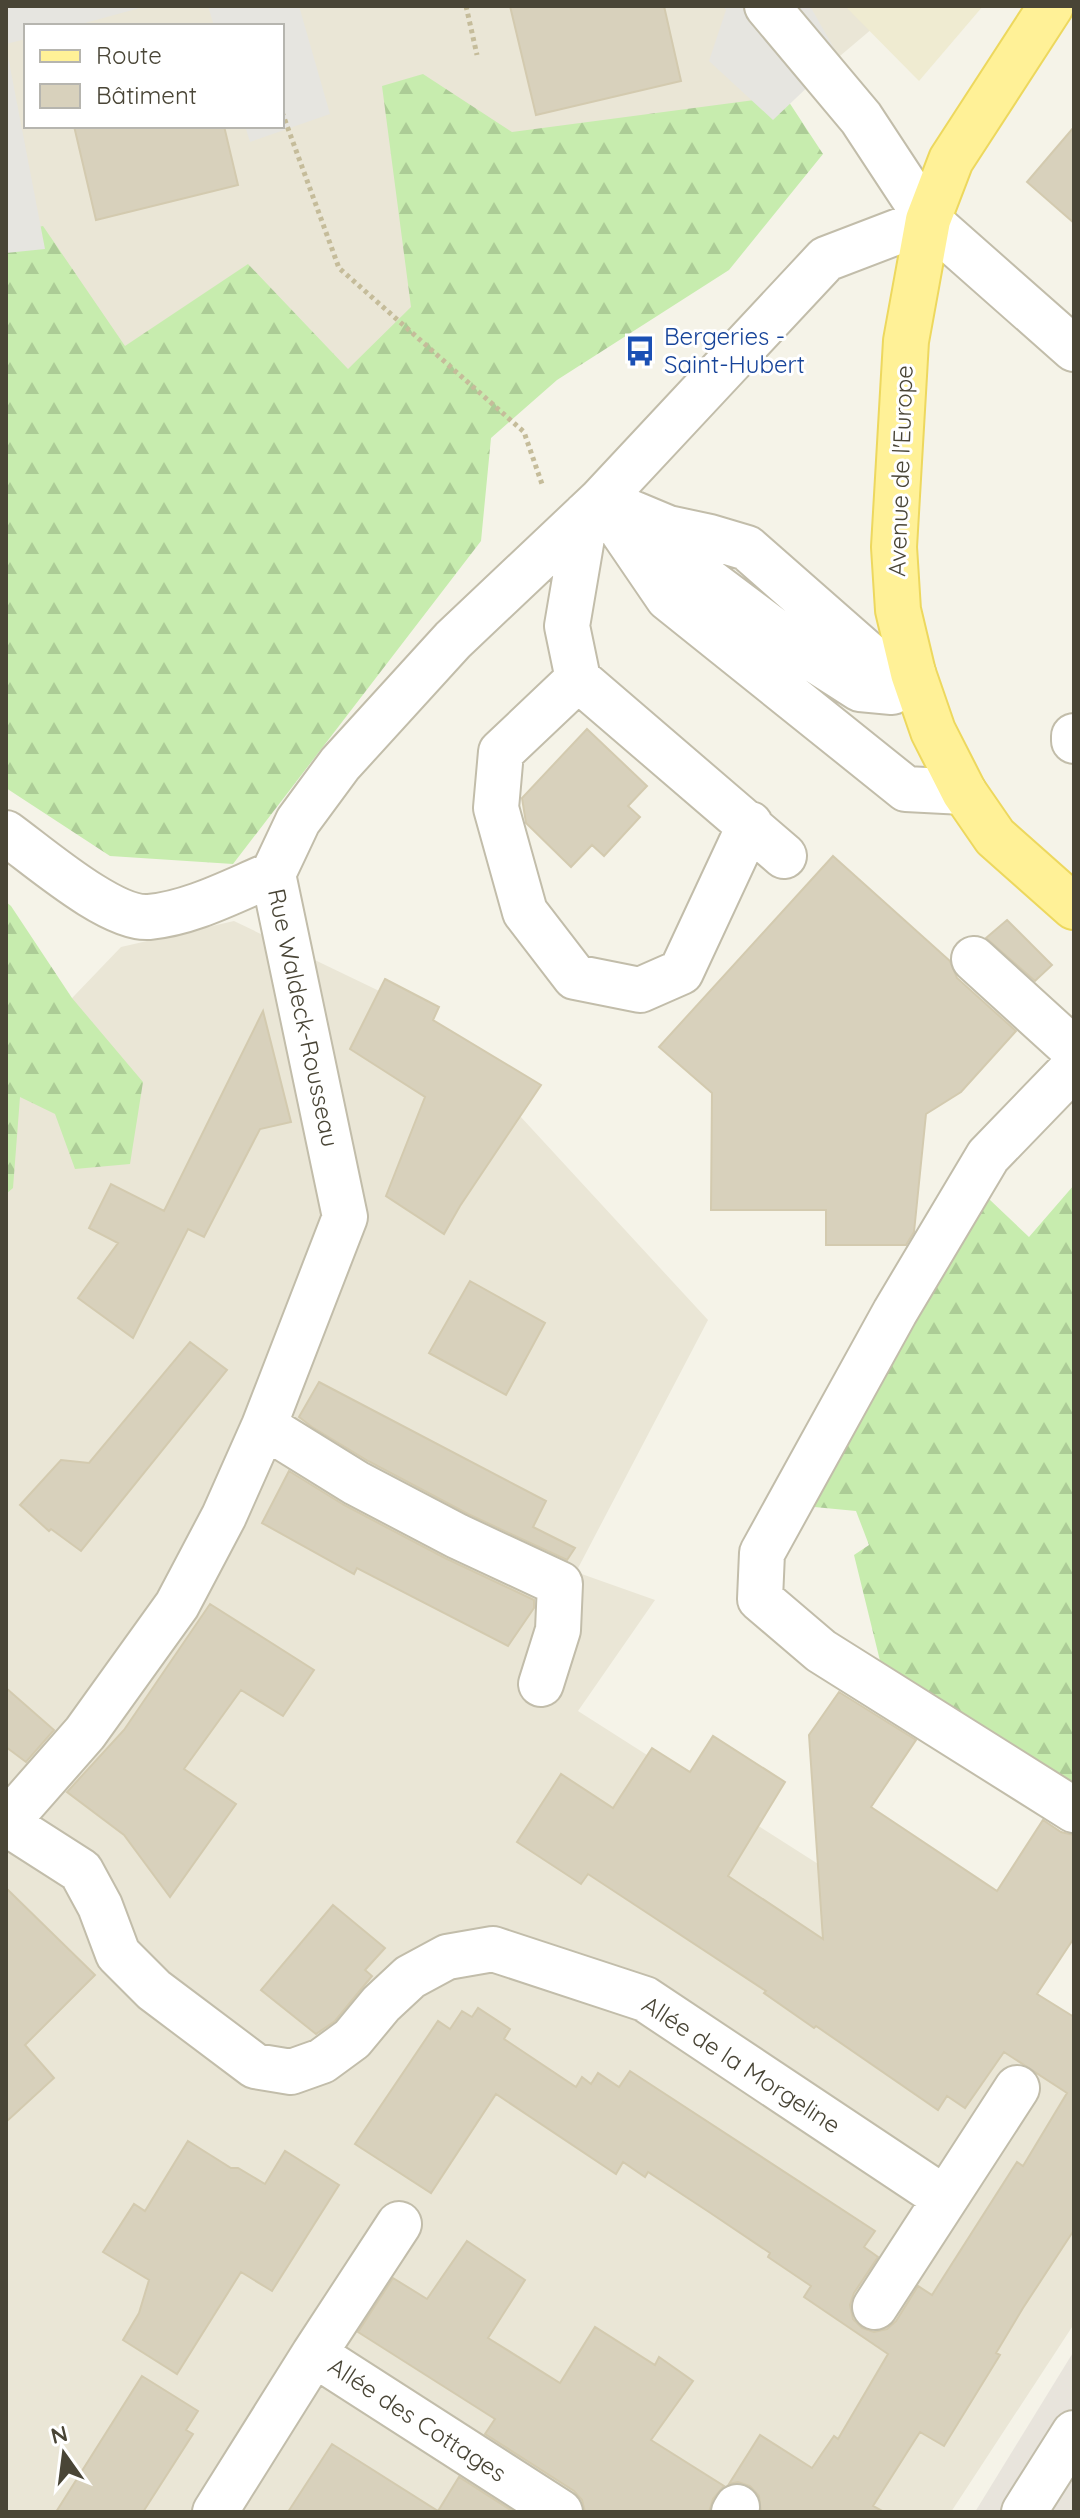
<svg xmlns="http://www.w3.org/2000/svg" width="1080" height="2518" font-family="Quicksand,sans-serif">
<defs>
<pattern id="forest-firs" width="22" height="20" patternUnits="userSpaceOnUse" patternTransform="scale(2)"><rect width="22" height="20" fill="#c7ecae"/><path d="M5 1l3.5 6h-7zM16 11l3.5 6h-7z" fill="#accc96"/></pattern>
</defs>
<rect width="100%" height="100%" fill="#f5f3e8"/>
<!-- residential -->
<path fill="#eae6d6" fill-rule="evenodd" d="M 6,6 L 899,6 L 637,228 L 286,406 L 6,343 ZM 26,26 L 282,26 L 282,126 L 26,126 Z
M 234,921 L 425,1013 L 708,1320 L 576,1572 L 655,1600 L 578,1711 L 1074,2027 L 1074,2324 L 951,2512 L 6,2512 L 6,1067 L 121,947 Z"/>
<!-- industrial -->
<path fill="#e8e4dc" d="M 1074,2351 L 1074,2512 L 975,2512 Z"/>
<!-- education -->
<path fill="#efebd1" d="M 845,6 L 983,6 L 919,81 Z"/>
<!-- forest -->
<path fill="url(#forest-firs)" d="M 423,74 L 512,132 L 785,96 L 823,154 L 729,270 L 557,380 L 491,438 L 481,541 L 233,864 L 110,856 L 6,788 L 6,233 L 43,226 L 125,346 L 248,264 L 348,369 L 411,307 L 382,86 Z
M 6,902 L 11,906 L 72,998 L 143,1082 L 130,1164 L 75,1169 L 55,1114 L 20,1097 L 13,1188 L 6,1194 Z
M 1074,1185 L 1074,1795 L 885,1681 L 854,1555 L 869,1545 L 856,1511 L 804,1506 L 989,1199 L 1029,1237 Z"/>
<!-- parking -->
<path fill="#e6e5e0" d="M 6,6 L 147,6 L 74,26 L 26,26 L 26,39 L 6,44 Z
M 208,6 L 299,6 L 330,114 L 250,142 L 245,126 L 282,126 L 282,26 L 214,26 Z
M 723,6 L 810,6 L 839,57 L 773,120 L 709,61 L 726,10 Z
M 6,46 L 45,249 L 6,253 Z"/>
<!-- building -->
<path fill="#d8d1bc" stroke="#d3caaf" stroke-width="2" d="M 510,6 L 664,6 L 681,81 L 536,115 Z
M 74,126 L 224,126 L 238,185 L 96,220 Z
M 1074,127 L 1074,223 L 1027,182 Z
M 587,729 L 647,786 L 628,806 L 640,817 L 604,856 L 592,845 L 571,867 L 526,823 L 522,798 Z
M 833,856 L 950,961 L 957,978 L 1016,1031 L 961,1092 L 926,1114 L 914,1232 L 906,1245 L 826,1245 L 826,1210 L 711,1210 L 712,1093 L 659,1047 Z
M 1007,920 L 1052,965 L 1035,981 L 986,938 Z
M 385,979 L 439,1007 L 433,1020 L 541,1085 L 460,1206 L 444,1234 L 386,1196 L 425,1097 L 350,1049 Z
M 263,1011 L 291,1122 L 260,1129 L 204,1237 L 188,1229 L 133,1338 L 78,1298 L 118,1243 L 89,1228 L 111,1184 L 164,1211 Z
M 470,1281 L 545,1323 L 506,1395 L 429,1353 Z
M 190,1342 L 227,1370 L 81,1551 L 51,1529 L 49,1531 L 20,1505 L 61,1460 L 89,1463 Z
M 319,1382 L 546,1501 L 533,1527 L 575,1548 L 567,1560 L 468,1514 L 368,1461 L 312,1427 L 299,1417 Z
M 289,1471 L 344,1505 L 445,1558 L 534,1600 L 534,1608 L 508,1646 L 357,1568 L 354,1574 L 262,1523 Z
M 210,1604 L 314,1670 L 283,1716 L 241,1690 L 184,1769 L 236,1804 L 170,1897 L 124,1835 L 67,1792 L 124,1730 Z
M 6,1688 L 54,1730 L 26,1762 L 6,1747 Z
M 839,1692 L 916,1740 L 871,1807 L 997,1891 L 1043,1820 L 1061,1832 L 1074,1835 L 1074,1938 L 1037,1994 L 1074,2017 L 1074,2230 L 1023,2308 L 996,2353 L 1000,2355 L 944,2446 L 920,2432 L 873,2506 L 884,2512 L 761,2512 L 759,2496 L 750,2486 L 738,2482 L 729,2484 L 760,2435 L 812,2468 L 834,2436 L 838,2439 L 888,2354 L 804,2297 L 811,2286 L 768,2257 L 770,2253 L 709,2212 L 648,2172 L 645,2177 L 623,2162 L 616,2174 L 496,2094 L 431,2193 L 355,2144 L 438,2021 L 450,2029 L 462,2011 L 472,2017 L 478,2008 L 510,2029 L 504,2039 L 576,2087 L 582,2077 L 591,2084 L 598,2073 L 619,2087 L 630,2071 L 875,2231 L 864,2247 L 878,2257 L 854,2293 L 850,2305 L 853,2319 L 862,2328 L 874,2332 L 887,2329 L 896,2321 L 918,2286 L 932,2295 L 1017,2162 L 1023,2166 L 1067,2093 L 1004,2052 L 965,2108 L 947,2096 L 938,2110 L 816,2026 L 814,2028 L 764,1993 L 766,1991 L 588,1874 L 581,1884 L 517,1842 L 561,1774 L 613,1808 L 652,1748 L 690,1772 L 713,1736 L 785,1782 L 728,1876 L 823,1939 L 809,1735 Z
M 6,1888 L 95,1975 L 25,2045 L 54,2078 L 6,2122 Z
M 333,1905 L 385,1948 L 365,1970 L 372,1976 L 335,2021 L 316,2034 L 261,1990 Z
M 188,2141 L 231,2168 L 238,2168 L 265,2184 L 285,2151 L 339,2185 L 272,2291 L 241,2272 L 177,2374 L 123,2340 L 139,2313 L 149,2280 L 103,2252 L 134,2204 L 145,2211 Z
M 467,2241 L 525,2280 L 488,2338 L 560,2383 L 595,2327 L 655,2365 L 659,2357 L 693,2381 L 651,2440 L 724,2486 L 713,2499 L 709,2512 L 585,2512 L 582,2500 L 574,2491 L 485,2434 L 495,2419 L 358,2332 L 393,2278 L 427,2299 Z
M 142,2376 L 198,2411 L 186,2430 L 193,2434 L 143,2512 L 56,2512 Z
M 332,2444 L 438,2511 L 459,2477 L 514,2512 L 288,2512 Z"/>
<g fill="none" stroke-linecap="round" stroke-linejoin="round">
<!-- minor casing -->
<g stroke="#c2bdaa" stroke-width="48">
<path id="minor" d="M 767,6 L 861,118 L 928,220 L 1074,349
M 601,500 L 668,528 L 710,537 L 747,548 L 871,657 L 913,673 L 892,692 L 860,689 L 810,657 Z
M 586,514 L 567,626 L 578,679 L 784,856
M 623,532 L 668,598 L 906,789 L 964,792
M 578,679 L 501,752 L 496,808 L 525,912 L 575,977 L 640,990 L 681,972 L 750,824
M 1074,736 L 1074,741
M 6,833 C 38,856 111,920 149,917 C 192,913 234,890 273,874
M 974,959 L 1074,1050
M 1074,1067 L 988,1156 L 895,1312 L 762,1553 L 760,1599 L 821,1651 L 1074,1810
M 264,1426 L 356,1483 L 457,1536 L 560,1584 L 558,1630 L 541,1684
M 6,1823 L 85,1733 L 177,1605 L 224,1516 L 264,1426 L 345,1217 L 273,874 L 298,821 L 340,764 L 453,640 L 601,500 L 826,259 L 928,220
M 6,1823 L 81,1871 L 100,1906 L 118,1954 L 154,1990 L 255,2066 L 291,2072 L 322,2061 L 352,2039 L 381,2004 L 410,1977 L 447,1957 L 493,1949 L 645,1999 L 944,2198
M 875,2307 L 1017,2088
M 314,2354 L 399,2224
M 215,2512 L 314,2354 L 560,2512
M 734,2512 L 737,2507
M 1024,2512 L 1074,2433"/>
</g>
<!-- major casing -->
<g stroke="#edd85e" stroke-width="48">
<path id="major" d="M 1051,6 L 951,160 L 928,220 L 906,341 L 894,547 L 898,610 L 913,673 L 933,731 L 964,792 L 995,837 L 1074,907"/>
</g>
<!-- path -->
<path stroke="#c5bc9a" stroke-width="5" stroke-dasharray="4 4" stroke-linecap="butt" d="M 466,6 L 477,55
M 282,112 L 339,268 L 524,432 L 543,487"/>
<!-- minor -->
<use href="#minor" stroke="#fff" stroke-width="44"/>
<!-- major -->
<use href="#major" stroke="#fff197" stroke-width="44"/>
</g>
<!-- icons -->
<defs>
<g id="bus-bare" transform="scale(2.4)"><path d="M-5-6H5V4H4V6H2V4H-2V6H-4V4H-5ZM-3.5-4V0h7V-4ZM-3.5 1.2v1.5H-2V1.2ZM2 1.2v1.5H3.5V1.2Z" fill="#1a4fb4" stroke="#fff" stroke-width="2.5" paint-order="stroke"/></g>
</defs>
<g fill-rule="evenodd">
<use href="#bus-bare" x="640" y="351"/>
</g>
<g text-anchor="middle" stroke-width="6" stroke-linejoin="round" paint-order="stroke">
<!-- transit labels -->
<g font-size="24" fill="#164399" stroke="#fff" text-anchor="start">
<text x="664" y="345">Bergeries -<tspan x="664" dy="28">Saint-Hubert</tspan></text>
</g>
<!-- street labels -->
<g font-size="24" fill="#494536" stroke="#fff">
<text transform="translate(901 471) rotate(-88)" y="8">Avenue de l'Europe</text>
<text transform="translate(303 1018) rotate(78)" y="8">Rue Waldeck-Rousseau</text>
<text transform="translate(741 2065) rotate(33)" y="8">Allée de la Morgeline</text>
<text transform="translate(417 2420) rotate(33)" y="8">Allée des Cottages</text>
</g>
</g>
<!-- border -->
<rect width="1080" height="2518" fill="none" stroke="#494536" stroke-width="16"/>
<!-- legend -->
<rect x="24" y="24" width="260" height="104" fill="#ffffff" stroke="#b6b5af" stroke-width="2"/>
<rect x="40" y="50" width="40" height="12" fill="#fff197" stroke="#b6b5af" stroke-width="2"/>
<text x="96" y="64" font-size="24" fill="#494536">Route</text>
<rect x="40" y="84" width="40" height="24" fill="#d8d1bc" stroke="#b6b5af" stroke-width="2"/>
<text x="96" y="104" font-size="24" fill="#494536">Bâtiment</text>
<!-- north arrow -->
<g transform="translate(64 2454) rotate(346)" stroke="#ffffff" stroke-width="6" paint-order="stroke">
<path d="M0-6L14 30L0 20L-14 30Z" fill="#494536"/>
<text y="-12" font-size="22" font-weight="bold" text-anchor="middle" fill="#494536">N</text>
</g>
</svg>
